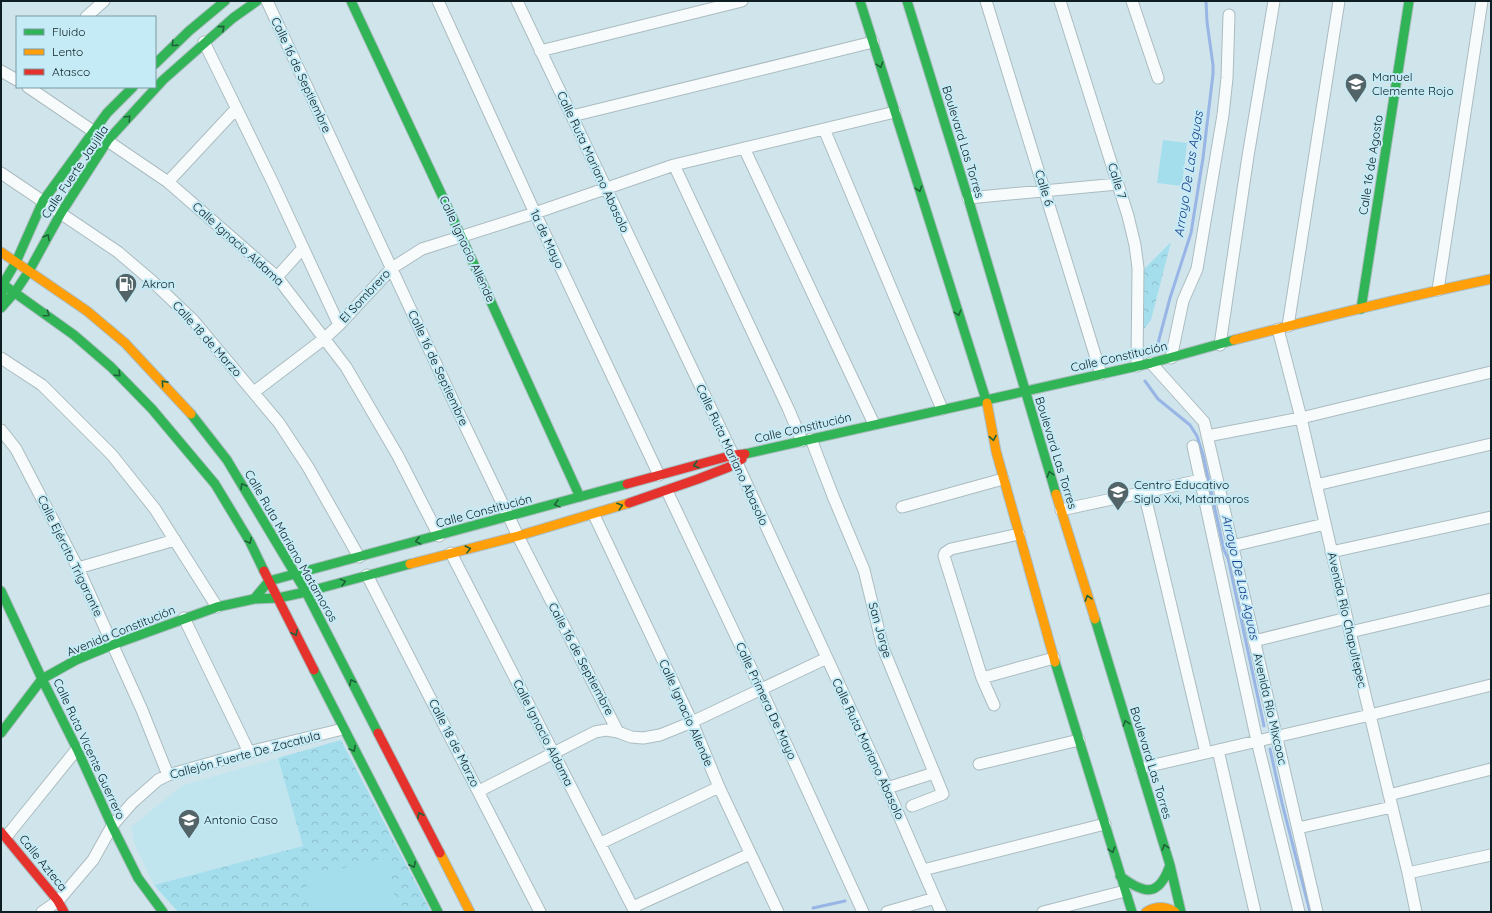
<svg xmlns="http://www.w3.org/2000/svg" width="1492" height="913" font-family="Quicksand,sans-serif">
<defs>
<pattern id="park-crowns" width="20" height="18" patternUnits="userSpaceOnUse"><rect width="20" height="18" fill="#a4deed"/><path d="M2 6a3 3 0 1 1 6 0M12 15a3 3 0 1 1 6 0" fill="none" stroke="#8cbecb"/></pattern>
</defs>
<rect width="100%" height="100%" fill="#cfe5eb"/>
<!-- built -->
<path fill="#c0e5ef" d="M 278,758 L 303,846 L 154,885 L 134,842 L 131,827 L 183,785 Z"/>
<!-- park -->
<path fill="url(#park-crowns)" d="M 1171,242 L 1151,320 L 1141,333 L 1144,269 Z
M 341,740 L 431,912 L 178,912 L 154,885 L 303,846 L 278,758 Z"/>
<!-- garden -->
<path fill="#a4deed" d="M 1163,140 L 1187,143 L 1182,186 L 1157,183 Z
M 386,858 L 398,912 L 313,912 L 305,877 Z"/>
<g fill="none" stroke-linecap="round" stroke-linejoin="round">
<!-- stream -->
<path stroke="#98b5e6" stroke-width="3" d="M 1157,347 L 1170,298 L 1191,233 L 1203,158 L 1213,74 L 1213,65 L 1207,22 L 1206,1
M 1145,381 L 1158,399 L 1190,425 L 1197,436 L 1203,455 L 1224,550 L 1228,558 L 1264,726
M 1270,749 L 1282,803 L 1310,912
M 813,908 L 845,901"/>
<!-- street casing -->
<g stroke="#abbcc0" stroke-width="13">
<path id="street" d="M 267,1 L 457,409 L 518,536 L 618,732
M 438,1 L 535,213 L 659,475
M 517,1 L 737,463 L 887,788 L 941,912
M 986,1 L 1101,374
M 1060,1 L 1128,216 L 1135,245 L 1138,268 L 1137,366
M 1132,1 L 1158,78
M 86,17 L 104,1
M 204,42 L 272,181 L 339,325
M 540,51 L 742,1
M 1,71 L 17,80
M 28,87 L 168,182 L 277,277 L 346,367 L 398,456 L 439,536
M 572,116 L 873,42
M 824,129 L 942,409
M 744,148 L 874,424
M 674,165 L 788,408 L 802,441
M 1,173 L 118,252 L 152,281 L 193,320 L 279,423 L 308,467 L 359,557
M 168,182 L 236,109
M 968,198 L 1118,184
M 277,277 L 303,248
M 1438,290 L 1482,1
M 1288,326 L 1339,1
M 1278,329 L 1301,418 L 1350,632 L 1408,873 L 1416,912
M 1220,345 L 1248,156 L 1274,1
M 1,358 L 42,385 L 112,455 L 155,509 L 217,607
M 1171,358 L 1183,301 L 1197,269 L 1223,115 L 1227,78 L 1229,15
M 1151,363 L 1204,422 L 1317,912
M 254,392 L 325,338 L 339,325 L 392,268 L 422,249 L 535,213 L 674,165 L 895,112
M 1,430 L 16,449 L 78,568 L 142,710 L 168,775
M 1207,436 L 1301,418 L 1491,372
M 811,439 L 833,496 L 864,570 L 883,648 L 943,794 L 912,806
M 1193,446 L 1257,741 L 1299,912
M 1316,485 L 1491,444
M 667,491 L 761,689 L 863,912
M 1144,492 L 1206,753
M 902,507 L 1003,479
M 1061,510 L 1201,480
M 594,515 L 692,722 L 719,787 L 778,912
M 1232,546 L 1325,524
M 1331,552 L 1491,517
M 451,553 L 635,912
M 78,568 L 175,540
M 367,575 L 540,912
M 184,618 L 249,752
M 1350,632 L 1491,599
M 1254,641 L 1347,618
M 982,678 L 1054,658
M 994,705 L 982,678 L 944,556 L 945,553 L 951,549 L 1019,534
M 1218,750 L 1255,912
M 979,764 L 1079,740
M 1141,768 L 1370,715 L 1491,685
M 887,788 L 934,773
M 479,791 L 595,732 L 606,730 L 618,732 L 631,737 L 643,738 L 660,735 L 692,722 L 827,658
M 1389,795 L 1491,769
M 1298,828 L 1392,807
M 6,837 L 77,749
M 601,843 L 719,787
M 923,870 L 1105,824
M 1408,873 L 1491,855
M 633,907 L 750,854
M 42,912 L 58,901 L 93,860 L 112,826 L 132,803 L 158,780 L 168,775 L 249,752 L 343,729
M 887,912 L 935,898
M 1043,912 L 1125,891"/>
</g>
<!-- fast casing -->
<g stroke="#abbcc0" stroke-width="11">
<path id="fast" d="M 351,1 L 461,236 L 580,497
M 860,1 L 987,403
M 907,1 L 968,198 L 1056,494
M 155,64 L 189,31 L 225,1
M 1,283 L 74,335 L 111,367 L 152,409 L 215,484 L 250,542 L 264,571
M 2,296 L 3,284 L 16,262 L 43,201 L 107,113 L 133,87
M 1,308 L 15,292 L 29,271 L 61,213 L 108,140 L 163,80 L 233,18 L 257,1
M 1361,309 L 1409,1
M 191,414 L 227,460 L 306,592 L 378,733
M 745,454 L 1151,363 L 1234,340
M 1,591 L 42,679 L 77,749 L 112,826 L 138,878 L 163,912
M 254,599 L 269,581 L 627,484
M 1095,619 L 1170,865 L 1181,912
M 1055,662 L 1132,912
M 314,670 L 438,912
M 1,733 L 42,679 L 76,660 L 112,645 L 217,607 L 254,599 L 278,598 L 306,592 L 410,564
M 1120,876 C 1145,895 1159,897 1170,865"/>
</g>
<!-- slow casing -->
<g stroke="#abbcc0" stroke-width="11">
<path id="slow" d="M 1,252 L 87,311 L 125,343 L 191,414
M 1234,340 C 1319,318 1405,297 1491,279
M 987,403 L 996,451 L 1055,662
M 1056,494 L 1095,619
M 410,564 L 518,536 L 629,503
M 440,853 L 470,912
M 1146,912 C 1156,906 1165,906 1175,912"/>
</g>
<!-- jam casing -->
<g stroke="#abbcc0" stroke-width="11">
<path id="jam" d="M 627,484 L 733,455 L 745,454
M 629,503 L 698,479 L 729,467 L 742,459
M 264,571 L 314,670
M 378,733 L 440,853
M 1,832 L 58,901 L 64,912"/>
</g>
<!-- street -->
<use href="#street" stroke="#f8fbfc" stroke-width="11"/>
<!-- fast -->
<use href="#fast" stroke="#30b455" stroke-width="9"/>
<!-- slow -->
<use href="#slow" stroke="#ff9f0a" stroke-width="9"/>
<!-- jam -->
<use href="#jam" stroke="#e5322d" stroke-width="9"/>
</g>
<!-- one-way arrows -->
<defs><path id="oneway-chevron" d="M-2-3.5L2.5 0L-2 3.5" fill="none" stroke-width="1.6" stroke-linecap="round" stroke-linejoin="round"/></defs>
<g stroke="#1e6239">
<use href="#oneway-chevron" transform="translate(222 28) rotate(-40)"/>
<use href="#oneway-chevron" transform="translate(174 44) rotate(136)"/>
<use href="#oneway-chevron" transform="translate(880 65) rotate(72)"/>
<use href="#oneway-chevron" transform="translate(128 118) rotate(-47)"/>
<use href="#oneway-chevron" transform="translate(919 189) rotate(73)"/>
<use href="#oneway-chevron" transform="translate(47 237) rotate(-60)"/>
<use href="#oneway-chevron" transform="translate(958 313) rotate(73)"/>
<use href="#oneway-chevron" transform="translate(47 314) rotate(35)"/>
<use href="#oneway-chevron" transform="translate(118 374) rotate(44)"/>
<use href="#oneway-chevron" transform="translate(164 383) rotate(-132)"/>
<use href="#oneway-chevron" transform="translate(993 438) rotate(79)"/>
<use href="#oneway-chevron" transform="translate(696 465) rotate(164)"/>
<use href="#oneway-chevron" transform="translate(1050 474) rotate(-107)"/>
<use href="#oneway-chevron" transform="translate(243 486) rotate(-121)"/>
<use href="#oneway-chevron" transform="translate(557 504) rotate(165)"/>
<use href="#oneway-chevron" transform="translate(620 506) rotate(-18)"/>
<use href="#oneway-chevron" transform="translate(249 541) rotate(62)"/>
<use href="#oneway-chevron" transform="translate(418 541) rotate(166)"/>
<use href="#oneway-chevron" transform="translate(468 549) rotate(-14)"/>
<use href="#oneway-chevron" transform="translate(343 582) rotate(-15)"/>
<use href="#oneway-chevron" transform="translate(1088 598) rotate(-107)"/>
<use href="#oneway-chevron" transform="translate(295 633) rotate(64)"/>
<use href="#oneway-chevron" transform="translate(352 682) rotate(-117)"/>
<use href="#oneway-chevron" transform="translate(1126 723) rotate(-107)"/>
<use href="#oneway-chevron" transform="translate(353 749) rotate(62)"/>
<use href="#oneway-chevron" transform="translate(420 815) rotate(-117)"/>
<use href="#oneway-chevron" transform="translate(1165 847) rotate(-107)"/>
<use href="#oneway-chevron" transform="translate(1112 850) rotate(73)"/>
<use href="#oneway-chevron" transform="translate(413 865) rotate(63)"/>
</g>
<!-- icons -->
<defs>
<g id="school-pin" transform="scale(1.15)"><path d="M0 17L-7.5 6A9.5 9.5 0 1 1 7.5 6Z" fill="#526468" stroke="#c4ebf6"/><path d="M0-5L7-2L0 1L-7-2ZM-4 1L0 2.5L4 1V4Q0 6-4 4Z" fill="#fff"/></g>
<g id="fuel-pin" transform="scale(1.15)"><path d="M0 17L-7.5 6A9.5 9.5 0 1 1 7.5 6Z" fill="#526468" stroke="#c4ebf6"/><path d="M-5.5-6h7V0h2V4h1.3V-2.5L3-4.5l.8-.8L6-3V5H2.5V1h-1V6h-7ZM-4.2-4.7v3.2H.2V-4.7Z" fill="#fff"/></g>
</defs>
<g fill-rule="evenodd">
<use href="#school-pin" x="1356" y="84"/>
<use href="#fuel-pin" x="126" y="284"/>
<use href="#school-pin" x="1118" y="492"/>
<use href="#school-pin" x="189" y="820"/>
</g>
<g text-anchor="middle" stroke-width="4" stroke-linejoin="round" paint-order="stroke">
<!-- street labels -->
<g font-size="12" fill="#0f1e22" stroke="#c4ebf6">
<text transform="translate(301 75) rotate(65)" y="4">Calle 16 de Septiembre</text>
<text transform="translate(963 142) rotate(73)" y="4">Boulevard Las Torres</text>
<text transform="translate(593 162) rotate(65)" y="4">Calle Ruta Mariano Abasolo</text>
<text transform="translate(1371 165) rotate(-81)" y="4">Calle 16 de Agosto</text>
<text transform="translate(75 172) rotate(-56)" y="4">Calle Fuerte Jaujilla</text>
<text transform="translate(1117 181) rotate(73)" y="4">Calle 7</text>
<text transform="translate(1044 188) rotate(73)" y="4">Calle 6</text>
<text transform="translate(547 239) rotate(65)" y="4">1a de Mayo</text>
<text transform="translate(238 244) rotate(42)" y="4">Calle Ignacio Aldama</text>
<text transform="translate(467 249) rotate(65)" y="4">Calle Ignacio Allende</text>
<text transform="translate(365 296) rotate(-47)" y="4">El Sombrero</text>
<text transform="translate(207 339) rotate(48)" y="4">Calle 18 de Marzo</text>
<text transform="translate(1119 357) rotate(-13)" y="4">Calle Constitución</text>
<text transform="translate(438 368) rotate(65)" y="4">Calle 16 de Septiembre</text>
<text transform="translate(803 428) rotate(-13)" y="4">Calle Constitución</text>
<text transform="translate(1056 453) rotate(73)" y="4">Boulevard Las Torres</text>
<text transform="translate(732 455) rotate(65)" y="4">Calle Ruta Mariano Abasolo</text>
<text transform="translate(484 511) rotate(-15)" y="4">Calle Constitución</text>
<text transform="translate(291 546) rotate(60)" y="4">Calle Ruta Mariano Matamoros</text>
<text transform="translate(70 556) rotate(64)" y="4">Calle Ejército Trigarante</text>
<text transform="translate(1347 620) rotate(77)" y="4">Avenida Río Chapultepec</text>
<text transform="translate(880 630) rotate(74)" y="4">San Jorge</text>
<text transform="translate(121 631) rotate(-22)" y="4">Avenida Constitución</text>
<text transform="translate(581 659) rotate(62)" y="4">Calle 16 de Septiembre</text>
<text transform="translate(766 701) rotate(65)" y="4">Calle Primera De Mayo</text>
<text transform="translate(1270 709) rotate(77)" y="4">Avenida Río Mixcoac</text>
<text transform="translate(686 713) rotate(66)" y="4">Calle Ignacio Allende</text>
<text transform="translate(543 733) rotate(63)" y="4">Calle Ignacio Aldama</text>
<text transform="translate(454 743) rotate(63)" y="4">Calle 18 de Marzo</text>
<text transform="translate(89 749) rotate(65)" y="4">Calle Ruta Vicente Guerrero</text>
<text transform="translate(868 749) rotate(65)" y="4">Calle Ruta Mariano Abasolo</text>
<text transform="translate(245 755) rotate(-15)" y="4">Callejón Fuerte De Zacatula</text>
<text transform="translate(1151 763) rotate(73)" y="4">Boulevard Las Torres</text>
<text transform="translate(43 863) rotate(51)" y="4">Calle Azteca</text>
</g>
<!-- poi labels -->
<g font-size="12" fill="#0f1e22" stroke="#c4ebf6" text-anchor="start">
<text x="1372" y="81">Manuel<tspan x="1372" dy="14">Clemente Rojo</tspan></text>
<text x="142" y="288">Akron</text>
<text x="1134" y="489">Centro Educativo<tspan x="1134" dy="14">Siglo Xxi, Matamoros</tspan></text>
<text x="204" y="824">Antonio Caso</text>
</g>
<!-- water labels -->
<g font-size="13" font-style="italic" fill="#1a3a88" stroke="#c4ebf6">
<text transform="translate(1188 174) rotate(-81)" y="5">Arroyo De Las Aguas</text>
<text transform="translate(1241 577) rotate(77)" y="5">Arroyo De Las Aguas</text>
</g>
</g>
<!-- border -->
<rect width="1492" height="913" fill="none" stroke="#0f1e22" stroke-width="4"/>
<!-- legend -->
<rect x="16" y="16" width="140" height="72" fill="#c4ebf6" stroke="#7c99a1"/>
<rect x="24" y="29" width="20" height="6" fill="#30b455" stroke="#7c99a1"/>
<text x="52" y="36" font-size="12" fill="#0f1e22">Fluido</text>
<rect x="24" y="49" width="20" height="6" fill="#ff9f0a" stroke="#7c99a1"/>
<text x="52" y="56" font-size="12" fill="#0f1e22">Lento</text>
<rect x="24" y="69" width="20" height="6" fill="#e5322d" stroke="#7c99a1"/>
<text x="52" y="76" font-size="12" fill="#0f1e22">Atasco</text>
</svg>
